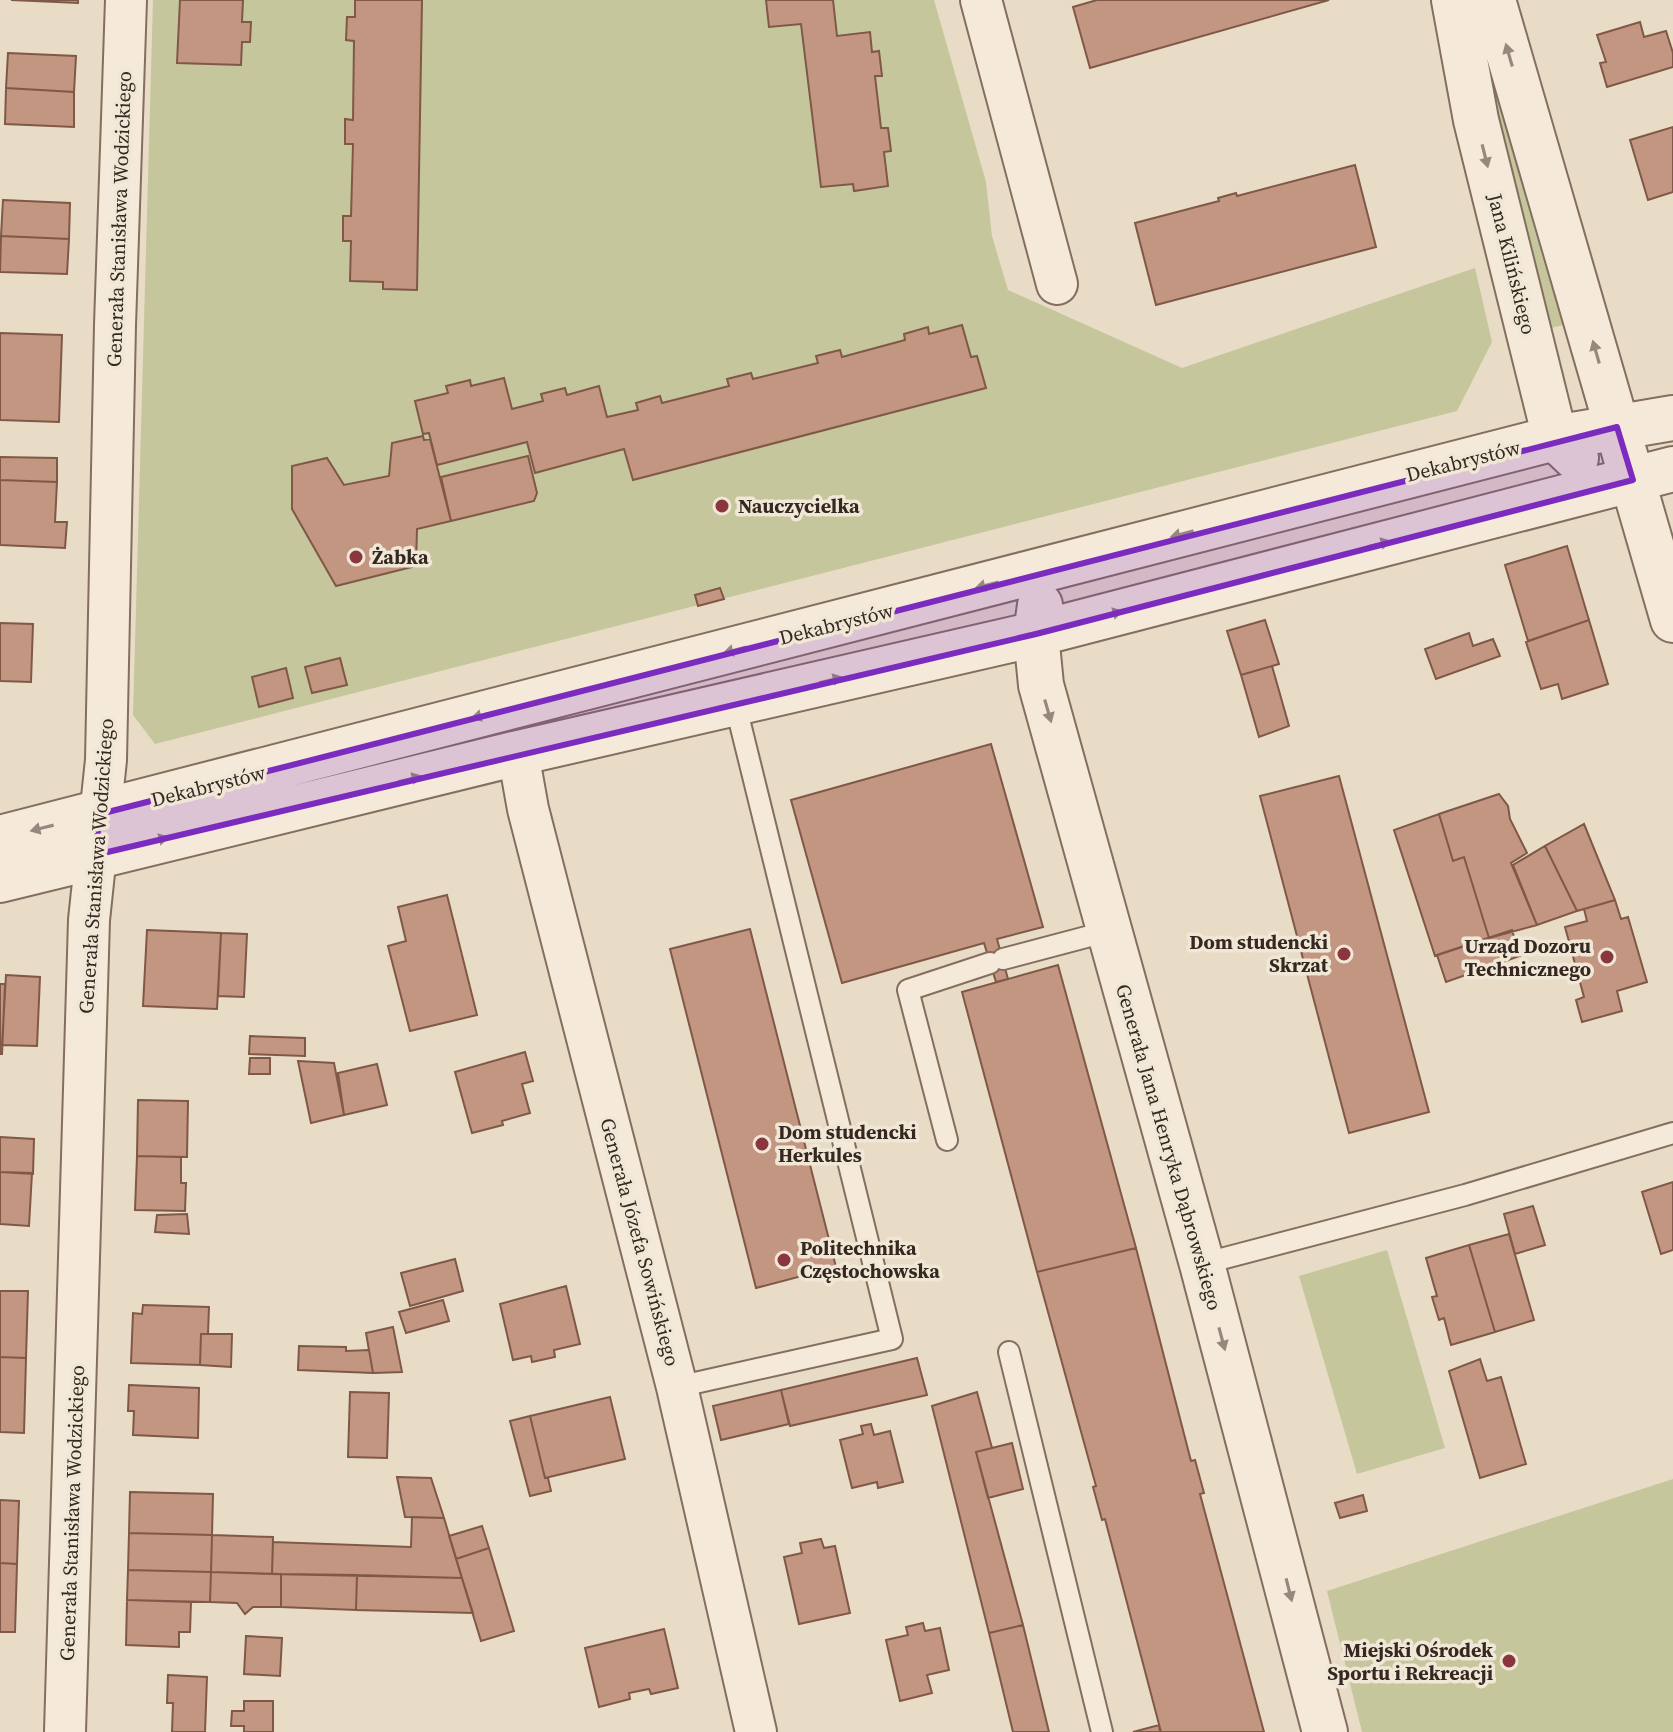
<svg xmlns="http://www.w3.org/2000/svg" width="1673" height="1732" font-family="'Source Serif 4',serif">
<rect width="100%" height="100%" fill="#e9dcc7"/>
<!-- green -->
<path fill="#c5c69c" d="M 153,0 L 934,0 L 986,182 L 992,236 L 1008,290 L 1182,368 L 1475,268 L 1492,342 L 1457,411 L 155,744 L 133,715 Z
M 1490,84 L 1496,87 L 1567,324 L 1547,329 L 1495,132 Z
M 1387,1250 L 1445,1448 L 1357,1474 L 1299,1276 Z
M 1673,1479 L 1673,1732 L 1362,1732 L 1327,1591 Z"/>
<!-- building -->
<path fill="#c39682" stroke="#7f5847" stroke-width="2" d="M 11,0 L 78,0 L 78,3 Z
M 180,0 L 243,0 L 242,22 L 251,22 L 250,42 L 242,42 L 241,65 L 177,63 Z
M 355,0 L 422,0 L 417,290 L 383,289 L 383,282 L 350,281 L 351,241 L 343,241 L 343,216 L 351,216 L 353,144 L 345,144 L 345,119 L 353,120 L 354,41 L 346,40 L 347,17 L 355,17 Z
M 766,0 L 833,0 L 837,36 L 870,32 L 872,52 L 879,51 L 882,76 L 875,76 L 881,128 L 888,128 L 891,151 L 884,152 L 888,186 L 854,191 L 853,184 L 821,187 L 801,24 L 769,27 Z
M 1097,0 L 1329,0 L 1090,68 L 1073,7 Z
M 1640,22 L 1644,37 L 1666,31 L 1673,53 L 1673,67 L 1607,87 L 1600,63 L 1606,62 L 1597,35 Z
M 8,53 L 76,56 L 74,92 L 6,88 Z
M 6,88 L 74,92 L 74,127 L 5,124 Z
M 1673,127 L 1673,192 L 1648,200 L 1630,140 Z
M 1355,165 L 1376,247 L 1156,305 L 1135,223 L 1219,201 L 1218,198 L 1236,193 L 1237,196 Z
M 3,200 L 70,203 L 69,239 L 1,236 Z
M 1,236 L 69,239 L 67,274 L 0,272 Z
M 962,325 L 971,357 L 977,356 L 986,388 L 633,480 L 624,449 L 535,473 L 527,442 L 437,465 L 429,433 L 423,434 L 415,401 L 448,393 L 446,386 L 470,380 L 471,386 L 504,378 L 512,409 L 543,401 L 541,394 L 565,388 L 567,395 L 599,386 L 607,417 L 638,410 L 636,403 L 660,396 L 662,403 L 729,386 L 727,379 L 751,373 L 753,379 L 818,363 L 816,356 L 840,350 L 842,357 L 905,340 L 904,334 L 928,327 L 929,334 Z
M 0,333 L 62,335 L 59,422 L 0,420 Z
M 423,436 L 424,440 L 430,439 L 451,521 L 417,529 L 416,566 L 336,586 L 292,509 L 292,466 L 327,458 L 344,485 L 389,476 L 392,443 Z
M 528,456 L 537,493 L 534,501 L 451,521 L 441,477 Z
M 0,457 L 57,458 L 57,482 L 0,480 Z
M 0,480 L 57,482 L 55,522 L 67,522 L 65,548 L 0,545 Z
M 1567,546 L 1589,620 L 1528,641 L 1505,565 Z
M 720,588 L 724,599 L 698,606 L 695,595 Z
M 1265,620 L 1279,664 L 1241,675 L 1227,631 Z
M 1589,620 L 1608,684 L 1562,699 L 1558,684 L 1541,689 L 1526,642 Z
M 0,623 L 33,624 L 31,682 L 0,681 Z
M 1469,633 L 1473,646 L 1493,639 L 1500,656 L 1436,679 L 1425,649 Z
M 340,658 L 347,685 L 312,693 L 305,667 Z
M 1272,666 L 1289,726 L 1259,737 L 1241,675 Z
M 286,668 L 293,698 L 259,707 L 252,677 Z
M 991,744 L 1043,927 L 997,939 L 1008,979 L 996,982 L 984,943 L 842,983 L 791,800 Z
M 1339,776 L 1429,1112 L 1349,1133 L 1260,796 Z
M 1499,794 L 1508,806 L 1510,819 L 1527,853 L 1511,863 L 1537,925 L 1489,938 L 1464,857 L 1453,861 L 1439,814 Z
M 1439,814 L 1453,861 L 1464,857 L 1489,938 L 1435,956 L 1394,830 Z
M 1584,824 L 1615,900 L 1577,911 L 1545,846 Z
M 1545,846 L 1577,911 L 1537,925 L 1513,865 Z
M 447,895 L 477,1015 L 410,1031 L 388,946 L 406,941 L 398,907 Z
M 1615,900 L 1621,919 L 1628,917 L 1647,982 L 1617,991 L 1622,1011 L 1582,1022 L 1576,1000 L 1584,997 L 1565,927 L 1587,921 L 1584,909 Z
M 750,929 L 836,1267 L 756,1288 L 670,949 Z
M 147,930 L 221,933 L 217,1009 L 143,1006 Z
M 1512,930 L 1520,956 L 1446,982 L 1437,955 Z
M 221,933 L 247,934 L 244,997 L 218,996 Z
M 1058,965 L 1136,1248 L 1037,1272 L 962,992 Z
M 6,975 L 40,977 L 37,1046 L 2,1045 Z
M 0,984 L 5,984 L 2,1054 L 0,1054 Z
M 250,1036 L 305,1038 L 305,1056 L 249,1054 Z
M 525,1052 L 533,1081 L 522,1084 L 530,1113 L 502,1121 L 503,1125 L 472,1133 L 455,1072 Z
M 250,1058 L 270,1058 L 270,1074 L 249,1074 Z
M 298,1061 L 334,1063 L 344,1115 L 311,1123 Z
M 377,1064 L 387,1105 L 344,1115 L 338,1073 Z
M 138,1100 L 188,1101 L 187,1157 L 137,1156 Z
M 0,1137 L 34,1139 L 33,1174 L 0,1172 Z
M 137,1156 L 181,1157 L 181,1183 L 186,1183 L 185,1211 L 135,1210 Z
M 0,1172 L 32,1173 L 29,1226 L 0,1224 Z
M 1673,1182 L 1673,1250 L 1661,1254 L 1642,1192 Z
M 1533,1206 L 1545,1245 L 1515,1254 L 1504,1214 Z
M 187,1214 L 189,1234 L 155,1232 L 157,1215 Z
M 1509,1234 L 1534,1320 L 1495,1332 L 1469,1245 Z
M 1469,1245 L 1495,1332 L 1451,1345 L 1444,1318 L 1439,1320 L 1432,1297 L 1437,1296 L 1426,1258 Z
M 1136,1248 L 1191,1461 L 1195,1460 L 1204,1493 L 1200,1494 L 1264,1732 L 1161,1732 L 1105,1519 L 1102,1520 L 1093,1487 L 1096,1486 L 1037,1272 Z
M 455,1259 L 463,1291 L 410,1306 L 401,1273 Z
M 566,1286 L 580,1344 L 554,1350 L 555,1357 L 532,1362 L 531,1356 L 513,1360 L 500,1304 Z
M 0,1291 L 28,1291 L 26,1358 L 0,1357 Z
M 443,1300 L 449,1321 L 406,1333 L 399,1312 Z
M 143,1305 L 209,1307 L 208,1334 L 201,1334 L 200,1365 L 131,1363 L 133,1313 L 142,1314 Z
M 393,1327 L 402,1372 L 373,1373 L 366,1333 Z
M 201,1334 L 232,1334 L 231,1367 L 200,1365 Z
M 299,1346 L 346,1347 L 346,1351 L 369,1350 L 373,1373 L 298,1370 Z
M 0,1357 L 26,1358 L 24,1433 L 0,1432 Z
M 917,1358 L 927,1395 L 790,1426 L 781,1390 Z
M 1480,1359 L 1487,1381 L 1501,1377 L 1526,1464 L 1480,1478 L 1449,1371 Z
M 129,1385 L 199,1388 L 198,1438 L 133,1435 L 134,1411 L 128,1411 Z
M 781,1390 L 789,1424 L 721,1440 L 713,1406 Z
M 350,1392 L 389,1393 L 387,1458 L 348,1457 Z
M 977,1392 L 992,1448 L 976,1452 L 1023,1625 L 989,1633 L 932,1406 Z
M 610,1397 L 625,1459 L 545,1478 L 530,1416 Z
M 530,1416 L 545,1478 L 548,1478 L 551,1491 L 530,1496 L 510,1421 Z
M 871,1424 L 874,1435 L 890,1431 L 903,1482 L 878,1488 L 877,1482 L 852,1488 L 840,1440 L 863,1434 L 861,1426 Z
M 1012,1443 L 1023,1489 L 988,1498 L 976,1452 Z
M 397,1477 L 431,1478 L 444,1518 L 405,1517 Z
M 130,1492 L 213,1494 L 212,1535 L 129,1533 Z
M 1363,1495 L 1367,1511 L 1340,1518 L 1335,1503 Z
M 0,1500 L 19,1501 L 17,1564 L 0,1563 Z
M 412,1517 L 444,1518 L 462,1578 L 272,1574 L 273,1542 L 411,1547 Z
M 482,1526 L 489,1548 L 456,1559 L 449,1536 Z
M 129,1533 L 212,1535 L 211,1572 L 128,1570 Z
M 212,1535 L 273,1537 L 272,1574 L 211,1572 Z
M 821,1539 L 824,1548 L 835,1546 L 850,1613 L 799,1624 L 784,1557 L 802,1553 L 800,1543 Z
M 489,1548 L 514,1631 L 481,1641 L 456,1559 Z
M 0,1563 L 17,1564 L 15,1632 L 0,1632 Z
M 128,1570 L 211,1572 L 210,1602 L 127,1600 Z
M 211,1572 L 281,1574 L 281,1607 L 253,1607 L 245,1614 L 237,1603 L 210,1602 Z
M 281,1574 L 357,1575 L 356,1610 L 281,1607 Z
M 357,1575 L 462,1578 L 473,1613 L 356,1610 Z
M 127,1600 L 191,1602 L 190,1632 L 179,1632 L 179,1647 L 126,1645 Z
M 923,1623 L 925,1631 L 940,1628 L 949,1670 L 927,1675 L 932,1693 L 900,1701 L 886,1640 L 908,1635 L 906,1627 Z
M 1023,1625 L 1049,1732 L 1013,1732 L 989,1633 Z
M 664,1629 L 678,1688 L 651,1694 L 649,1689 L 629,1693 L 630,1699 L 599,1707 L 585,1648 Z
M 246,1636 L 282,1638 L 280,1676 L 244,1674 Z
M 168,1675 L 207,1677 L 205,1732 L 172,1732 L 173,1703 L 167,1703 Z
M 244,1701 L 273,1701 L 273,1732 L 244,1732 L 244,1726 L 231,1726 L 232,1711 L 244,1711 Z
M 1159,1725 L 1160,1732 L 1133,1732 Z"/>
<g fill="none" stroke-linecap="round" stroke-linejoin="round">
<!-- service casing -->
<g stroke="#836e5f" stroke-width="24">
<path id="service" d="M 1003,959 L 1109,931
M 947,1140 L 908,990 L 990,963
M 1202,1264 L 1465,1195 L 1673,1133
M 1009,1352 L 1102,1732
M 677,1387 L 892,1339 L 735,703"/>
</g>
<!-- minor casing -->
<g stroke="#836e5f" stroke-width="44">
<path id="minor" d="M 981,0 L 1057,284
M 518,753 L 528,809 L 677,1387 L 756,1732
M 65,1732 L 89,920 L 106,760 L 115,325 L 126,0"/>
</g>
<!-- tertiary casing -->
<g stroke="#836e5f" stroke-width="48">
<path id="tertiary" d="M 1454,0 L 1476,120 L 1555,438 L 1576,458
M 1493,0 L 1673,620
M 1040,605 L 1036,634 L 1041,685 L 1202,1264 L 1325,1732
M 0,838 L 1555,438 L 1673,418
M 0,880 L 518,753 L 1036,634 L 1673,469"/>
</g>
<!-- service -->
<use href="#service" stroke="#f5eada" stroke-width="20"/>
<!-- minor -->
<use href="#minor" stroke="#f5eada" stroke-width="40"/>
<!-- tertiary -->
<use href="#tertiary" stroke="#f5eada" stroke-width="44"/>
</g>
<!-- one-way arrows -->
<defs><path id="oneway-solid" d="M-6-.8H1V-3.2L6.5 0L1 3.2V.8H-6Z" transform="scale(2)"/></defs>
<g fill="#95897e">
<use href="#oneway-solid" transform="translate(1509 55) rotate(-106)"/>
<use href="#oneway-solid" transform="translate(1485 156) rotate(76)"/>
<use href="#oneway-solid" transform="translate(1596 352) rotate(-106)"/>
<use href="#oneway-solid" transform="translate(1182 534) rotate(165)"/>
<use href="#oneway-solid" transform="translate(1379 544) rotate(-14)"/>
<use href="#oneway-solid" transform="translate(987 585) rotate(166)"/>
<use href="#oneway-solid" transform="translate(1111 614) rotate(-15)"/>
<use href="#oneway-solid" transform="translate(735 650) rotate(166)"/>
<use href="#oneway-solid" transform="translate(831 680) rotate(-13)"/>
<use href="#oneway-solid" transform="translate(1048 711) rotate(74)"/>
<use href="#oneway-solid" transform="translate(483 715) rotate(166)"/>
<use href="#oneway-solid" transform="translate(410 779) rotate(-14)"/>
<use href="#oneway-solid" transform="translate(42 828) rotate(166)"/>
<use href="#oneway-solid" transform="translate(157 840) rotate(-14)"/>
<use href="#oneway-solid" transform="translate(1222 1339) rotate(75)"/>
<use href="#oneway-solid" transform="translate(1289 1590) rotate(76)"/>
</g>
<!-- marked area -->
<path fill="#7b2cbf" fill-opacity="0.2" stroke="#7b2cbf" stroke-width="6" stroke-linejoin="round" d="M 1617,427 L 1633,480 L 1036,634 L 95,855 L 100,814 Z"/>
<!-- markers -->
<g fill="#8b363f" stroke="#f1e7d6" stroke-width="3">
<circle cx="722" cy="506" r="8"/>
<circle cx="356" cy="557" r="8"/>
<circle cx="1344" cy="954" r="8"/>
<circle cx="1607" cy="957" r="8"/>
<circle cx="762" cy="1144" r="8"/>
<circle cx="784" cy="1260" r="8"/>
<circle cx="1509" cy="1661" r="8"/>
</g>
<g text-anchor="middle" stroke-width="7" stroke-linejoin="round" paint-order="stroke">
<!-- street labels -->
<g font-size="20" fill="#352821" stroke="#f1e7d6">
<text transform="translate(119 219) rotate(-88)" y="7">Generała Stanisława Wodzickiego</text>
<text transform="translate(1512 264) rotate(76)" y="7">Jana Kilińskiego</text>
<text transform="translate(1463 461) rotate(-14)" y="7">Dekabrystów</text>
<text transform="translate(836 624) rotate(-14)" y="7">Dekabrystów</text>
<text transform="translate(208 786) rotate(-14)" y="7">Dekabrystów</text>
<text transform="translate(96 866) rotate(-86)" y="7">Generała Stanisława Wodzickiego</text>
<text transform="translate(1169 1147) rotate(74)" y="7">Generała Jana Henryka Dąbrowskiego</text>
<text transform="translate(640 1242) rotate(75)" y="7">Generała Józefa Sowińskiego</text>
<text transform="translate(72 1513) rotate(-88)" y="7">Generała Stanisława Wodzickiego</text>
</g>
<!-- poi labels -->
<g font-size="20" font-weight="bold" fill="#352821" stroke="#f1e7d6" text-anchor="start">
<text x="738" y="513">Nauczycielka</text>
<text x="372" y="564">Żabka</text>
<text x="1328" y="949" text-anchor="end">Dom studencki<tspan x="1328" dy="23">Skrzat</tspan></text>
<text x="1591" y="953" text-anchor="end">Urząd Dozoru<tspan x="1591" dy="23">Technicznego</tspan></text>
<text x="778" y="1139">Dom studencki<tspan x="778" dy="23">Herkules</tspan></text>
<text x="800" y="1255">Politechnika<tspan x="800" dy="23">Częstochowska</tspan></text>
<text x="1493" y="1657" text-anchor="end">Miejski Ośrodek<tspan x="1493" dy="23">Sportu i Rekreacji</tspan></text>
</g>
</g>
</svg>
